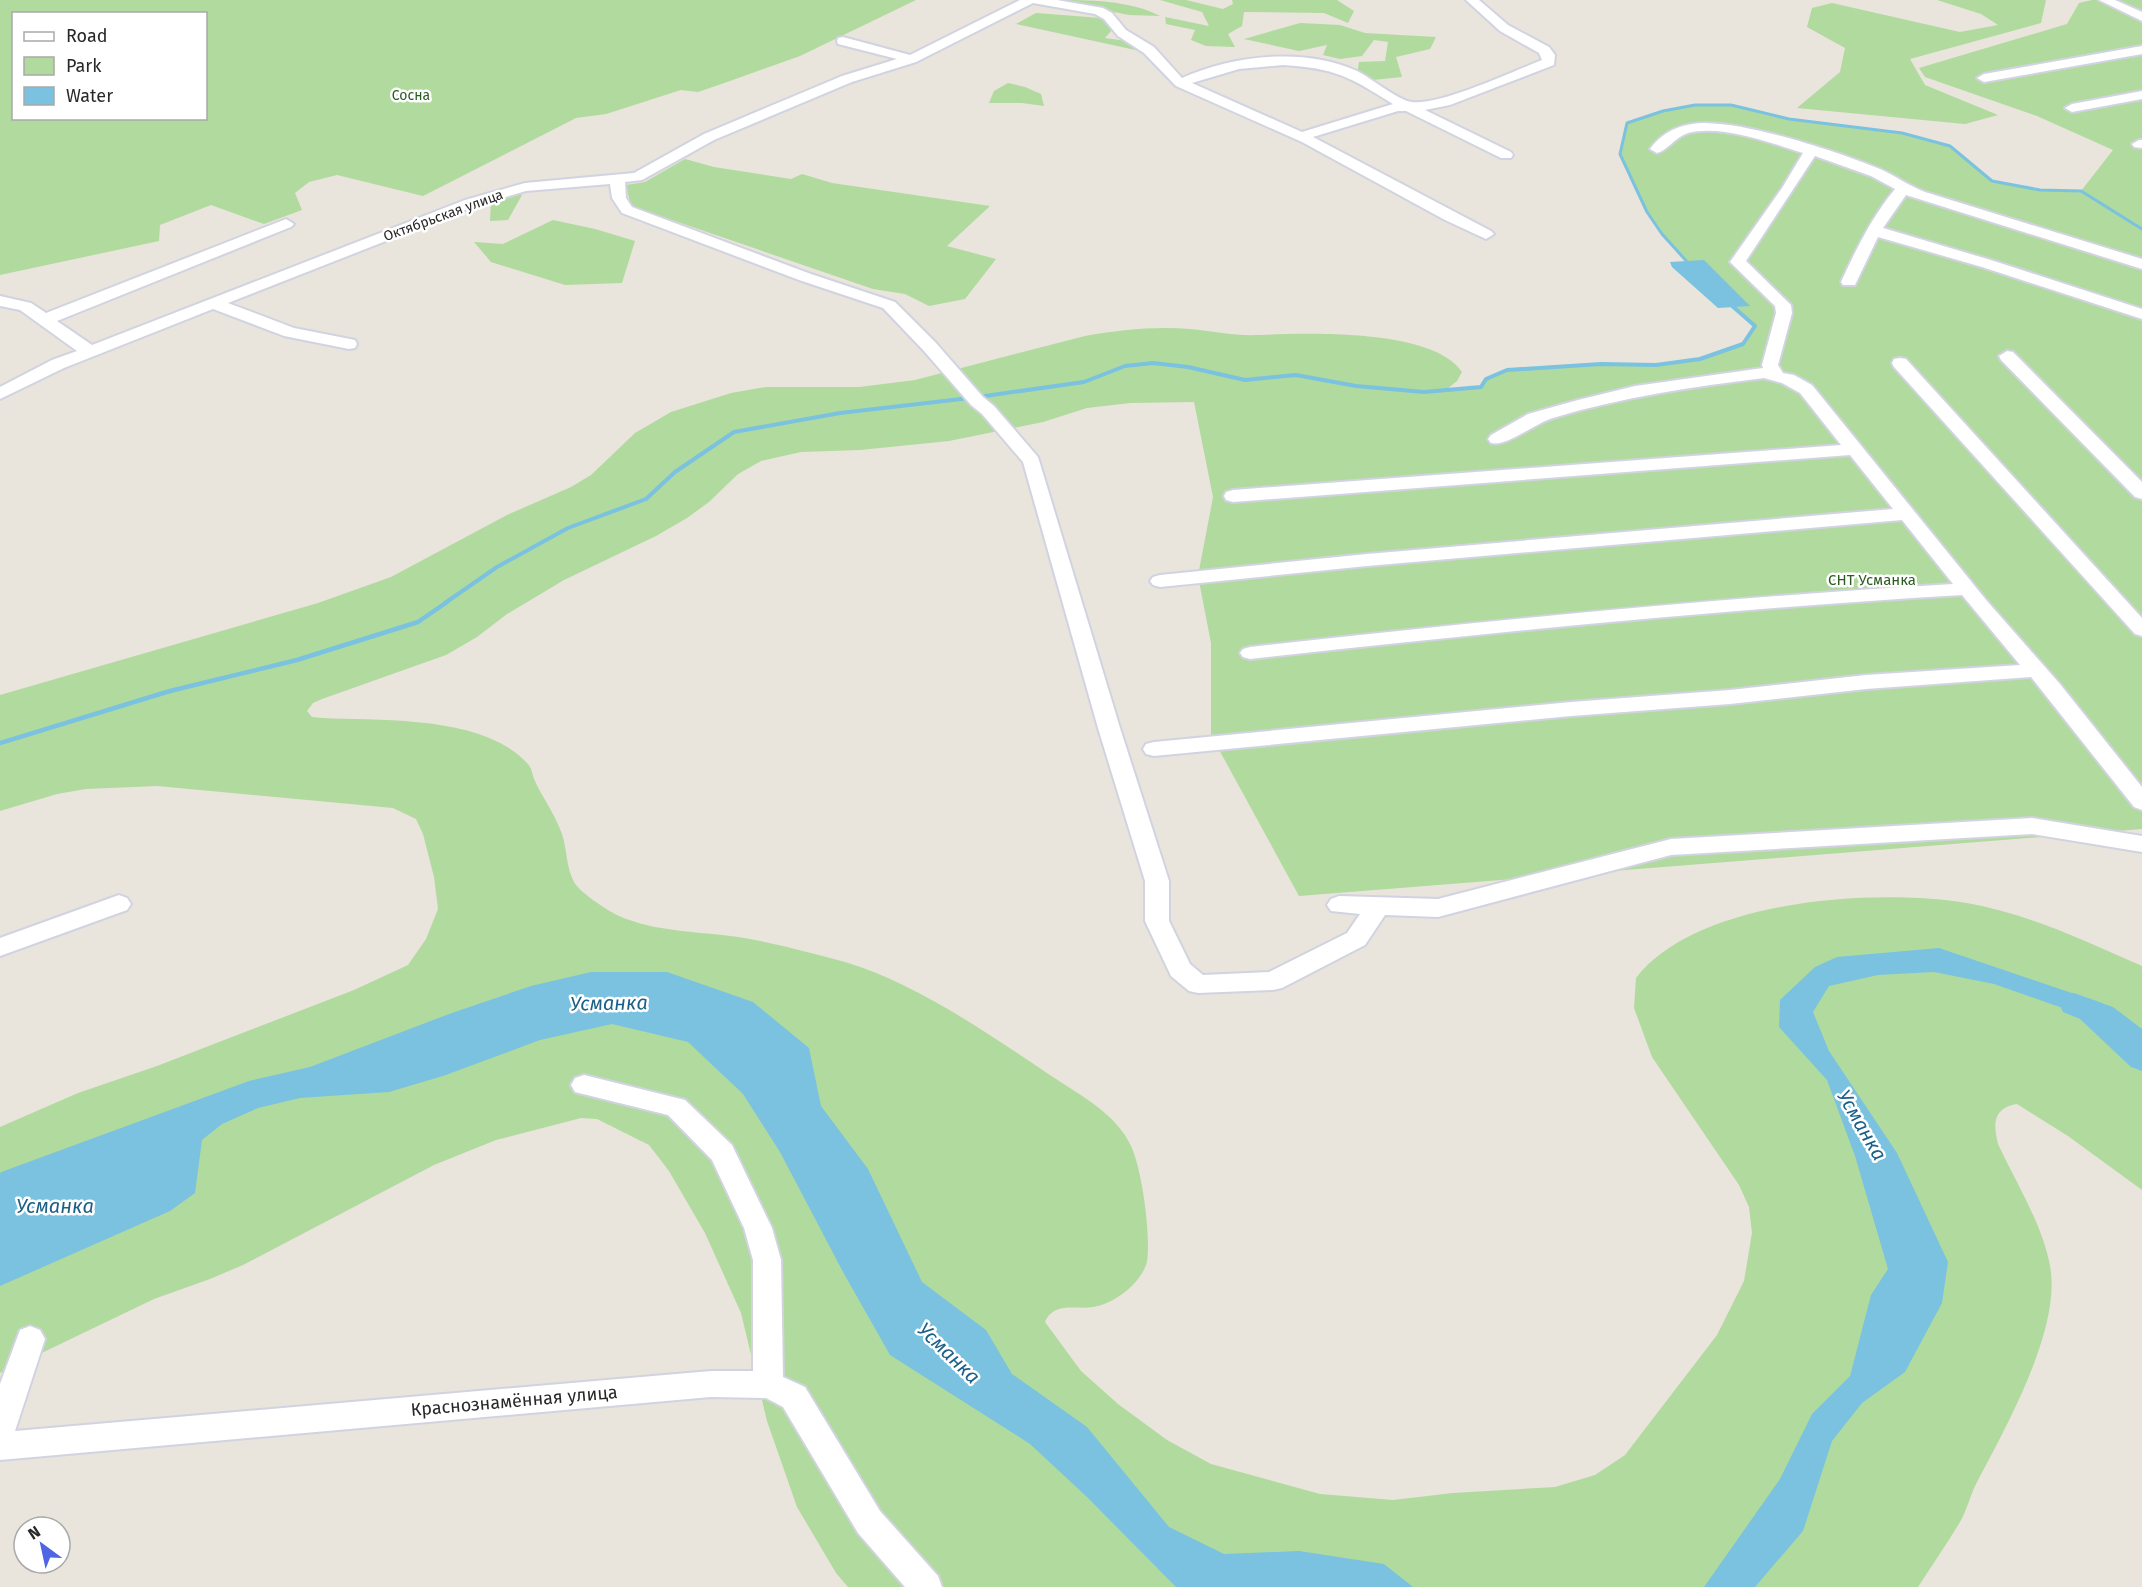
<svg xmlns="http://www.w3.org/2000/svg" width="2142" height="1587" font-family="'Fira Sans',sans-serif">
<rect width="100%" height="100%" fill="#e9e4dc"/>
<!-- green -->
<path fill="#b1da9e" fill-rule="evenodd" d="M 0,0 L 916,0 L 800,56 L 730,81 L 698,92 L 681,90 L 606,114 L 576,118 L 423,196 L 337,175 L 309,182 L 295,193 L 302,210 L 264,224 L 211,205 L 160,225 L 159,241 L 0,275 ZM 14,14 L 206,14 L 206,118 L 14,118 Z
M 1053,0 C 1088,0 1130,0 1160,16 L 1129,15 Z
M 1160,0 L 1186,0 L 1223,9 L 1233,4 L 1232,0 L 1337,0 L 1354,11 L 1348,23 L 1324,13 L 1244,12 L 1242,26 L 1228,34 L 1235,47 L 1206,46 L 1191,40 L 1195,30 L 1166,24 L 1165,17 L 1209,26 L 1202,12 Z
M 1937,0 L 2046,0 L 2041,23 L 1910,59 L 1925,85 L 1998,115 L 1965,124 L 1797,108 L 1840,72 L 1845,48 L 1807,27 L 1812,8 L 1832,3 L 1960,32 L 1998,25 L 1981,14 Z
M 2092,0 L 2142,0 L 2142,829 L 1299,896 L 1211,735 L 1211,643 L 1198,576 L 1213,497 L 1194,402 L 1130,403 L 1087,408 L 1043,422 L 949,441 L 860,450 L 801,452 L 761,461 L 738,474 L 709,502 L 687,518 L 656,536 L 564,580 L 507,614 L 477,637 L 446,655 L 322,699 L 313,703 L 307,711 L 312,717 L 322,718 C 382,721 483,715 527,763 C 532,768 532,773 534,779 C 542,797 555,814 562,834 C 567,849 566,867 574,882 C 579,892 607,910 617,915 C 655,933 703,931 744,938 C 778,944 812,953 845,962 C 913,982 986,1032 1044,1071 C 1074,1092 1115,1111 1131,1146 C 1142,1169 1151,1236 1147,1261 C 1143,1282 1114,1304 1093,1307 C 1076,1310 1054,1301 1045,1322 L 1081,1371 L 1118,1404 L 1167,1440 L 1211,1464 L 1320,1494 L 1393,1500 L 1453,1493 L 1555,1487 L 1595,1475 L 1625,1455 L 1717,1335 L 1744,1281 L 1752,1233 L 1749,1207 L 1739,1185 L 1652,1057 L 1634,1008 L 1636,978 C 1697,899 1876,888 1967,903 C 2029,914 2085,941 2142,966 L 2142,1190 L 2068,1136 L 2017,1104 C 1993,1108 1993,1124 1998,1144 C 2016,1183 2042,1223 2050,1266 C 2062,1329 2005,1428 1976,1484 C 1970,1496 1967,1510 1960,1522 C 1947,1544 1932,1565 1918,1587 L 848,1587 L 836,1573 L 797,1507 L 767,1421 L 741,1313 L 705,1233 L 669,1171 L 649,1145 L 597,1119 L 581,1118 L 496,1140 L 434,1165 L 243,1265 L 210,1279 L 154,1299 L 0,1373 L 0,1127 L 78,1093 L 157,1066 L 354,990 L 408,965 L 426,939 L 438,909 L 434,877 L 423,834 L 416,819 L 393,808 L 157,786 L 86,789 L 57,794 L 0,811 L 0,695 L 318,603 L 391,577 L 507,515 L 571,487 L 591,475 L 635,433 L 671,412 L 731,393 L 766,387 L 859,387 L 915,380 L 1085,336 C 1119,330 1155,326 1190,329 C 1212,331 1235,336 1258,335 C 1305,333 1433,328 1462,372 L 1457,381 L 1446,390 L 1481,387 L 1486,379 L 1507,370 L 1601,364 L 1656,365 L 1700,359 L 1743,344 L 1755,326 L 1720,295 L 1688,263 L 1662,234 L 1647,212 L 1620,154 L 1627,123 L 1663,111 L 1695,105 L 1731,105 L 1789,119 L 1902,133 L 1950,146 L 1993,181 L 2040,190 L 2081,191 L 2113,150 L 2037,116 L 1925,77 L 1919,68 L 2067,24 L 2079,3 Z
M 1036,13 L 1101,18 L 1112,30 L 1105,38 L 1127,41 L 1140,51 L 1016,24 Z
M 1300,23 L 1340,25 L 1365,33 L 1436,37 L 1430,49 L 1396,57 L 1402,77 L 1373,80 L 1357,74 L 1359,62 L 1385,61 L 1388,42 L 1374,40 L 1362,56 L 1340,59 L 1323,55 L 1327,45 L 1299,51 L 1244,39 Z
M 1008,83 L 1025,87 L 1041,94 L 1044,106 L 1022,103 L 989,103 L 994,91 Z
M 685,159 L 714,167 L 791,179 L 802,174 L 832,183 L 990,206 L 947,246 L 996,259 L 965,299 L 929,306 L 905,294 L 873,289 L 631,206 L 626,185 L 645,182 Z
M 513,193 L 522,195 L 508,220 L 490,221 L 491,202 Z
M 553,220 L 595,229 L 635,241 L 622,283 L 565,285 L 491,262 L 474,242 L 503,244 Z"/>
<!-- water -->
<path fill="#7ac2e0" d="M 1704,260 L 1750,306 L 1718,308 L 1672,267 L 1670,262 Z
M 1939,948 L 2113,1007 L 2142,1029 L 2142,1053 L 2111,1025 L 1994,984 L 1934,972 L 1878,975 L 1829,986 L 1813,1012 L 1829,1051 L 1897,1153 L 1948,1262 L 1942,1303 L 1905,1372 L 1862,1403 L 1832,1441 L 1803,1531 L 1755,1587 L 1704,1587 L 1780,1479 L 1812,1414 L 1850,1376 L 1871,1295 L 1888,1269 L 1855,1156 L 1827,1080 L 1779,1027 L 1780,1000 L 1815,967 L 1837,957 Z
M 591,972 L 667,972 L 753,1002 L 809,1048 L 821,1106 L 868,1169 L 922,1282 L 986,1330 L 1012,1374 L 1087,1427 L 1169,1527 L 1224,1554 L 1299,1551 L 1384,1564 L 1413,1587 L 1176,1587 L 1087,1497 L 1030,1444 L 890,1355 L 843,1272 L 780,1152 L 743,1094 L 688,1042 L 612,1024 L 540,1040 L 443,1076 L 389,1092 L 300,1098 L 258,1108 L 222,1124 L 202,1140 L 195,1193 L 170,1211 L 0,1286 L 0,1173 L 4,1171 L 249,1081 L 310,1067 L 449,1014 L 531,986 Z"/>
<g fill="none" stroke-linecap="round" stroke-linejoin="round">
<!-- stream-far2 -->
<path stroke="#7ac2e0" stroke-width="3" d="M 1690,265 L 1662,234 L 1647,212 L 1620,154 L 1627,123 L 1663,111 L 1695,105 L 1731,105 L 1789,119 L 1902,133 L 1950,146 L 1992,181 L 2040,190 L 2081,191 L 2142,229"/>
<!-- stream-far1 -->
<path stroke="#7ac2e0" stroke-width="4" d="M 978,397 L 1084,382 L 1125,366 L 1153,363 L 1188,367 L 1245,380 L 1296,375 L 1356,386 L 1424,392 L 1481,387 L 1486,379 L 1507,370 L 1601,364 L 1656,365 L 1700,359 L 1743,344 L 1755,326 L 1730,304
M 445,603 L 497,567 L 568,528 L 646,499 L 675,472 L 734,432 L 840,413 L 970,398"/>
<!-- stream -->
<path stroke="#7ac2e0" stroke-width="4.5" d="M 0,743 L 170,691 L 297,660 L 418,622 L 447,602"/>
<!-- river -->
<path fill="#7ac2e0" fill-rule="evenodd" d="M 2074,993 L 2102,1003 L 2142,1040 L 2142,1071 L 2131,1067 L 2080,1019 L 2063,1012 L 2059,1004 L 2063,996 Z"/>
<!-- minor casing -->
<g stroke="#d1d3e0" stroke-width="4">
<path id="minor" d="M 1020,0 L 1057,0 L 1103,8 L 1112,13 L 1126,30 L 1154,47 L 1182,78 C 1233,55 1305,47 1357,71 C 1371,78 1399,101 1412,102 C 1439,106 1514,71 1542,60 L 1539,53 L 1500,31 L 1466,0 L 1479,0 L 1508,25 L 1549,47 L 1555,55 L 1554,65 L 1450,105 L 1425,110 L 1511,152 L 1513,155 L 1511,158 L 1501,158 L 1406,111 L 1398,111 L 1313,137 L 1491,231 L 1494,234 L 1486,239 L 1445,220 L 1302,142 L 1176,86 L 1144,53 L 1118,36 L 1104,19 L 1095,14 L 1033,3 L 916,62 L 852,82 L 714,140 L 642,180 L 625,182 L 626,198 L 632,207 L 811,274 L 895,302 L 936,343 L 983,397 L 994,406 L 1038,457 L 1120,728 L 1169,881 L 1169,921 L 1190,964 L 1203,975 L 1269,972 L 1347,933 L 1360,914 L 1331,911 L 1327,905 L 1331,899 L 1339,896 L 1438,899 L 1671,839 L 2032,818 L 2142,836 L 2142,852 L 2032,834 L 1671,855 L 1438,917 L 1385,915 L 1365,945 L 1282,988 L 1273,990 L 1198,993 L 1189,991 L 1171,976 L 1145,921 L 1145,881 L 1098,728 L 1023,462 L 982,414 L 971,405 L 924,351 L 883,308 L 799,280 L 622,213 L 612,198 L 610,184 L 526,191 L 475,206 L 228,303 L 294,328 L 355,340 L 357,344 L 355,348 L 349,349 L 284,336 L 213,309 L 64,368 L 0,399 L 0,387 L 52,360 L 77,351 L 20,310 L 0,306 L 0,296 L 31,303 L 46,313 L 281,221 L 286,219 L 294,224 L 291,227 L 57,321 L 92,345 L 465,200 L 525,183 L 634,173 L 704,134 L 842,76 L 897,59 L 838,44 L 837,41 L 838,38 L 843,37 L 910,55 ZM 1283,65 C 1335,68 1350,77 1393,104 L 1302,132 L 1192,83 L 1239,69 Z
M 2099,0 L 2115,0 L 2142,12 L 2142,21 Z
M 2142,46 L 2142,54 L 1984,82 L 1977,78 L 1984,74 Z
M 2142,91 L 2142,99 L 2072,112 L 2065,108 L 2072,104 Z
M 1706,123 C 1753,124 1836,151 1880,169 C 1896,176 1909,186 1925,192 L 2142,259 L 2142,269 L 1906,195 L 1883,228 L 1994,261 L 2142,309 L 2142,319 L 1982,267 L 1878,237 L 1855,285 L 1843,285 L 1841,282 C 1856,249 1872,217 1895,189 L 1871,176 L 1815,156 L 1746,261 L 1791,305 L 1792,313 L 1778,365 L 1783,373 L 1794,375 L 1812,385 L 1987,601 L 2060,684 L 2142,787 L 2142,810 L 2134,807 L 2031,677 L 1866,689 L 1730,704 L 1571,716 L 1154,756 L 1146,754 L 1143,749 L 1146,744 L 1154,742 L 1571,702 L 1730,690 L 1866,675 L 2020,665 L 1962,595 C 1724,609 1487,633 1250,659 L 1243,657 L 1240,653 L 1243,649 L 1250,647 C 1484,621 1718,598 1953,584 L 1902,520 L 1367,566 L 1160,587 L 1153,585 L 1150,581 L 1153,577 L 1160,575 L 1367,554 L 1893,509 L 1850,455 L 1233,502 L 1226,500 L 1224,496 L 1226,492 L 1233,490 L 1841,445 L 1800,393 L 1782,383 L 1764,378 C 1692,387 1622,397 1553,418 C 1535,423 1507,447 1491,443 L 1488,439 L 1491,435 L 1528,414 L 1578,400 L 1635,386 L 1763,368 L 1762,365 L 1776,313 L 1775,306 L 1730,262 L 1782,188 L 1803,153 C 1772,143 1720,124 1688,133 C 1675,137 1668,150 1657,153 L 1650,149 C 1664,130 1683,123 1706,123 Z
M 2139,140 L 2142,140 L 2142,148 L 2134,147 L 2132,144 Z
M 2007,351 L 2013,352 L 2142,482 L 2142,499 L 2135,497 L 2001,360 L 1999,356 Z
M 1900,358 L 1906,359 L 2142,618 L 2142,636 L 2135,634 L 1894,367 L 1892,363 L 1894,359 Z
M 119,895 L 127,898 L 131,904 L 127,910 L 0,956 L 0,938 Z
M 584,1075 L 685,1100 L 732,1145 L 772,1228 L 781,1260 L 783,1377 L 805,1387 L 880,1511 L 938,1576 L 942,1587 L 905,1587 L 858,1533 L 783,1407 L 766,1398 L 711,1397 L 0,1460 L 0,1384 L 20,1330 L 30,1326 L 40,1330 L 45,1339 L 15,1431 L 711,1371 L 753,1371 L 753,1260 L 744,1228 L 712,1160 L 668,1115 L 575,1092 L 571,1085 L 575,1078 Z"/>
</g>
<!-- minor -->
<use href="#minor" fill="#fff" fill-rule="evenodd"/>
</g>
<g text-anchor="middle" stroke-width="5" stroke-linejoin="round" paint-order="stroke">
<!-- far-park labels -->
<g font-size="14" fill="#2c5c22" stroke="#fff">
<text x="411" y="100">Сосна</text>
</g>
<!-- far-street labels -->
<g font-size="14" fill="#282828" stroke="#fff">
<text transform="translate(443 215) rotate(-20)" y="5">Октябрьская улица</text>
</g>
<!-- park labels -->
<g font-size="15" fill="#2c5c22" stroke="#fff">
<text x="1872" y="585">СНТ Усманка</text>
</g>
<!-- near-street labels -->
<g font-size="18" fill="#282828" stroke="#fff">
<text transform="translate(514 1401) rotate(-5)" y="6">Краснознамённая улица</text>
</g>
<!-- near-water labels -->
<g font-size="20" font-style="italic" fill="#1c6088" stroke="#fff">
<text transform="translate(609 1003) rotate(-1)" y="7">Усманка</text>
<text transform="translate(1862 1125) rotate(60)" y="7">Усманка</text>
<text x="55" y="1213">Усманка</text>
<text transform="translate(949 1353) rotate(44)" y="7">Усманка</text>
</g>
</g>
<!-- legend -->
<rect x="12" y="12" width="195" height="108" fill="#ffffff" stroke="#a9a9a9" stroke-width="1.5"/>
<rect x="24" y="32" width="30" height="9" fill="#ffffff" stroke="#a9a9a9" stroke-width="1.5"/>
<text x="66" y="42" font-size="18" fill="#282828">Road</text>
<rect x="24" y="57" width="30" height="18" fill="#b1da9e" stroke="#a9a9a9" stroke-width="1.5"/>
<text x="66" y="72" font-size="18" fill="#282828">Park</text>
<rect x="24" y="87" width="30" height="18" fill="#7ac2e0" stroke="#a9a9a9" stroke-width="1.5"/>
<text x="66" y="102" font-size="18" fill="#282828">Water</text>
<!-- north arrow -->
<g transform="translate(42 1545) rotate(327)"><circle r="28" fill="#ffffff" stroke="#a9a9a9" stroke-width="1.5"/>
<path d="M0-4.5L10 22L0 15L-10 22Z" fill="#4e65e4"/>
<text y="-9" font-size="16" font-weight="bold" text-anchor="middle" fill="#282828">N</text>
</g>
</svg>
